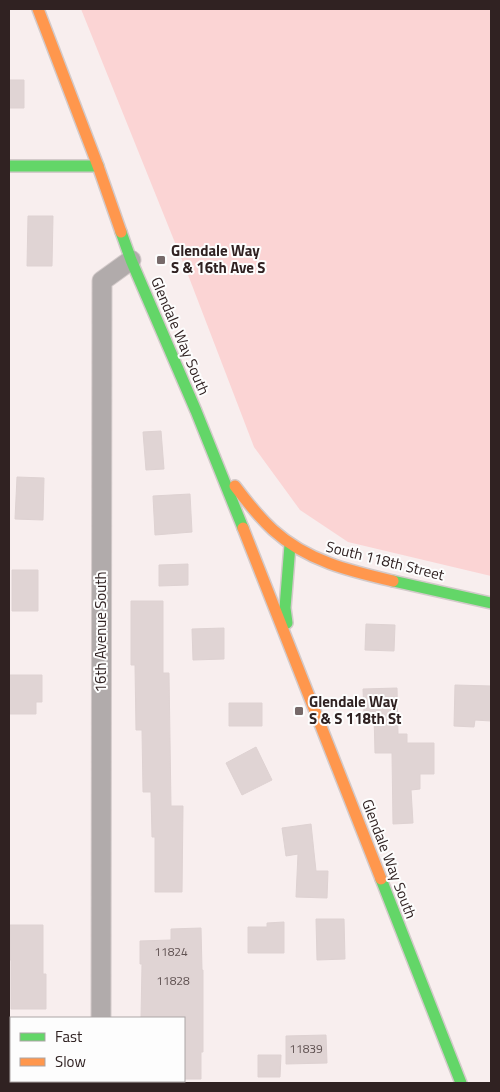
<svg xmlns="http://www.w3.org/2000/svg" width="500" height="1092" font-family="'Titillium Web',sans-serif">
<rect width="100%" height="100%" fill="#f8eeee"/>
<!-- green -->
<path fill="#fbd4d4" d="M 81,9 L 491,9 L 491,576 L 348,542 L 300,510 L 254,447 L 190,280 Z"/>
<!-- building -->
<path fill="#e0d4d4" stroke="#ded2d2" d="M 9,80 L 24,80 L 24,108 L 9,108 Z
M 28,216 L 53,216 L 52,266 L 27,266 Z
M 161,431 L 164,469 L 146,470 L 143,432 Z
M 17,477 L 44,478 L 43,520 L 15,519 Z
M 190,494 L 192,532 L 155,535 L 153,496 Z
M 188,564 L 188,585 L 159,586 L 159,565 Z
M 12,570 L 38,570 L 38,611 L 12,611 Z
M 131,601 L 163,601 L 163,673 L 169,673 L 171,806 L 183,806 L 182,892 L 155,892 L 155,837 L 152,837 L 151,792 L 143,792 L 142,730 L 136,730 L 135,665 L 131,665 Z
M 366,624 L 395,625 L 394,651 L 365,650 Z
M 224,628 L 224,659 L 193,660 L 192,629 Z
M 9,675 L 42,675 L 42,702 L 36,702 L 36,714 L 9,714 Z
M 455,685 L 491,686 L 491,721 L 475,720 L 474,727 L 454,726 Z
M 397,688 L 398,734 L 407,734 L 407,743 L 434,743 L 434,774 L 420,774 L 420,789 L 411,790 L 413,823 L 393,824 L 392,753 L 375,753 L 374,713 L 364,713 L 363,689 Z
M 229,703 L 262,703 L 262,726 L 229,726 Z
M 256,747 L 272,780 L 242,795 L 226,763 Z
M 311,824 L 316,871 L 328,871 L 327,898 L 296,897 L 298,854 L 286,856 L 282,828 Z
M 316,919 L 344,919 L 345,959 L 317,960 Z
M 284,922 L 284,953 L 248,953 L 248,927 L 267,927 L 267,923 Z
M 10,925 L 43,925 L 43,974 L 46,974 L 46,1009 L 11,1009 L 11,960 L 10,960 Z
M 201,928 L 202,970 L 203,970 L 203,1052 L 201,1052 L 201,1079 L 184,1079 L 184,1018 L 141,1018 L 142,964 L 140,964 L 140,941 L 171,940 L 171,929 Z
M 326,1035 L 327,1063 L 286,1064 L 286,1036 Z
M 258,1055 L 281,1055 L 280,1077 L 258,1077 Z"/>
<g fill="none" stroke-linecap="round" stroke-linejoin="round">
<!-- street casing -->
<g stroke="#d3caca" stroke-width="21">
<path id="street" d="M 101,1018 L 102,281 L 131,260
M 101,1081 L 101,1083"/>
</g>
<!-- fast casing -->
<g stroke="#d3caca" stroke-width="14">
<path id="fast" d="M 9,166 L 98,166
M 121,232 L 131,260 L 196,411 L 243,528
M 393,581 L 491,603
M 287,623 L 285,608 L 290,545
M 381,879 L 461,1083"/>
</g>
<!-- slow casing -->
<g stroke="#d3caca" stroke-width="14">
<path id="slow" d="M 38,9 L 98,166 L 121,232
M 235,486 C 247,502 259,517 273,530 C 307,561 350,571 393,581
M 243,528 L 381,879"/>
</g>
<!-- street -->
<use href="#street" stroke="#b1abab" stroke-width="19"/>
<!-- fast -->
<use href="#fast" stroke="#63d668" stroke-width="11"/>
<!-- slow -->
<use href="#slow" stroke="#ff974d" stroke-width="11"/>
</g>
<!-- markers -->
<g fill="#766969" stroke="#fdfdfd" stroke-width="2">
<rect x="156" y="255" width="10" height="10" rx="2.5"/>
<rect x="294" y="706" width="10" height="10" rx="2.5"/>
</g>
<g text-anchor="middle" stroke-width="4" stroke-linejoin="round" paint-order="stroke">
<!-- number labels -->
<g font-size="12" fill="#605252">
<text x="171" y="956">11824</text>
<text x="173" y="985">11828</text>
<text x="306" y="1053">11839</text>
</g>
<!-- poi labels -->
<g font-size="15" font-weight="bold" fill="#302222" stroke="#fdfdfd" text-anchor="start">
<text x="171" y="256">Glendale Way<tspan x="171" dy="17">S &amp; 16th Ave S</tspan></text>
<text x="309" y="707">Glendale Way<tspan x="309" dy="17">S &amp; S 118th St</tspan></text>
</g>
<!-- street labels -->
<g font-size="15" fill="#302222" stroke="#fdfdfd">
<text transform="translate(180 336) rotate(67)" y="5">Glendale Way South</text>
<text transform="translate(385 561) rotate(14)" y="5">South 118th Street</text>
<text transform="translate(101 632) rotate(-90)" y="5">16th Avenue South</text>
<text transform="translate(389 859) rotate(69)" y="5">Glendale Way South</text>
</g>
</g>
<!-- border -->
<rect width="500" height="1092" fill="none" stroke="#302222" stroke-width="20"/>
<!-- legend -->
<rect x="10" y="1017" width="175" height="65" fill="#fdfdfd" stroke="#aba5a5"/>
<rect x="20" y="1033" width="25" height="8" fill="#63d668" stroke="#aba5a5"/>
<text x="55" y="1042" font-size="15" fill="#302222">Fast</text>
<rect x="20" y="1058" width="25" height="8" fill="#ff974d" stroke="#aba5a5"/>
<text x="55" y="1067" font-size="15" fill="#302222">Slow</text>
</svg>
